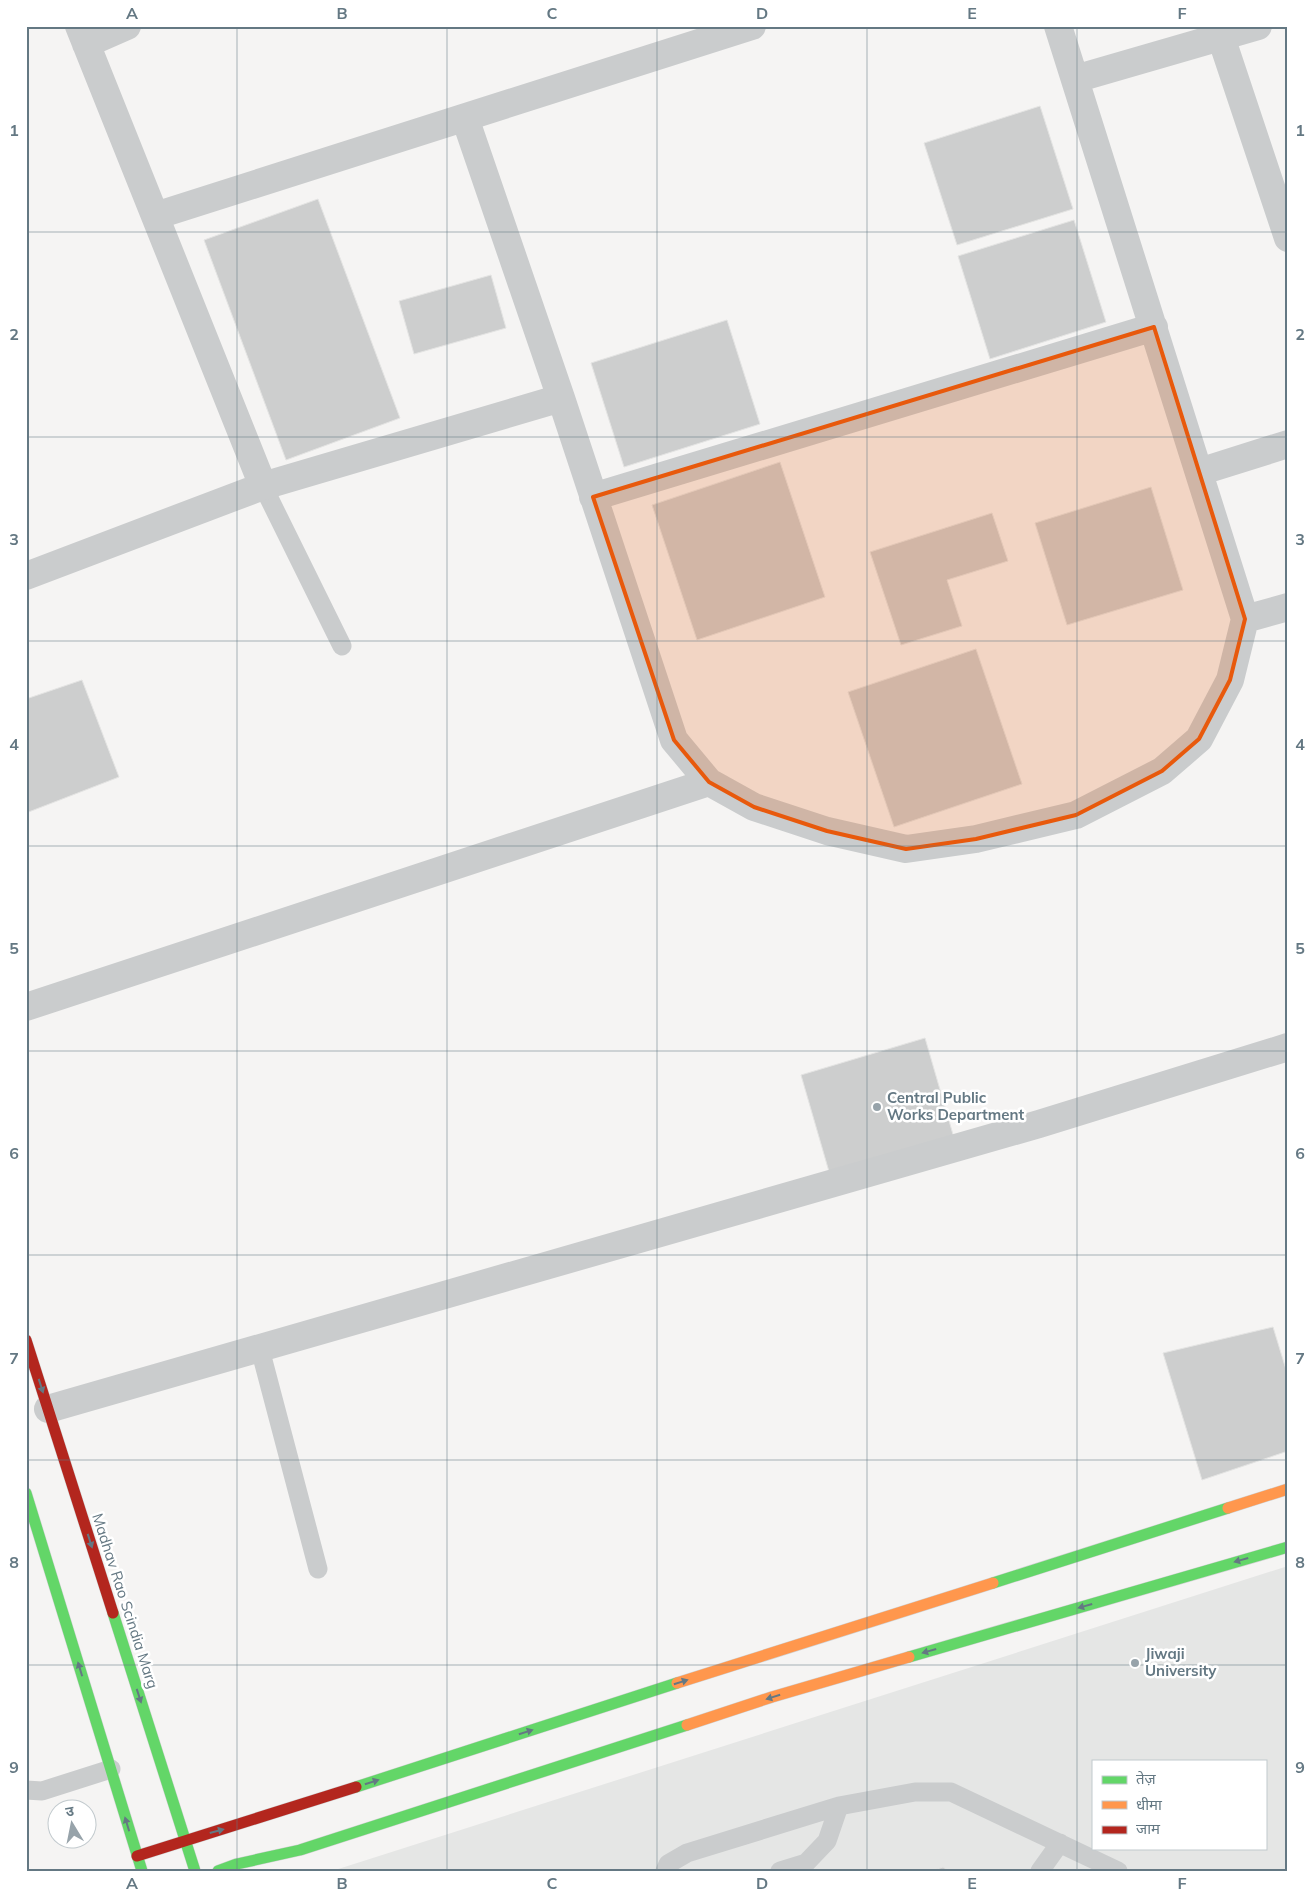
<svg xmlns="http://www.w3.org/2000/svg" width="1314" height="1897" font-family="Mulish,'Noto Sans Devanagari',sans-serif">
<rect width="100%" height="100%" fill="#f5f4f3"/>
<!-- built -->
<path fill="#e5e6e5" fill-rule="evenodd" d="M 1288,1566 L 1288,1871 L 332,1871 ZM 1093,1761 L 1265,1761 L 1265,1848 L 1093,1848 Z"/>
<!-- building -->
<path fill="#cdcece" stroke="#e4e4e3" d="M 1040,106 L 1073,209 L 957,245 L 924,143 Z
M 318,199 L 400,418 L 286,460 L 204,240 Z
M 1074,220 L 1106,322 L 990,359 L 958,256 Z
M 491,275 L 506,328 L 414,354 L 399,301 Z
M 727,320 L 760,424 L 624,467 L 591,363 Z
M 780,462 L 825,597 L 697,640 L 652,505 Z
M 1151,487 L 1183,590 L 1067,625 L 1035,523 Z
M 992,513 L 1008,561 L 947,580 L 962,626 L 901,645 L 870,552 Z
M 976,649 L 1022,784 L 894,827 L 848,692 Z
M 82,680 L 119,777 L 26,813 L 26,699 Z
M 925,1038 L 954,1138 L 830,1175 L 801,1075 Z
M 1273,1327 L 1288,1376 L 1288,1451 L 1202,1480 L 1163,1353 Z
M 943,1867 L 949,1871 L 931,1871 Z"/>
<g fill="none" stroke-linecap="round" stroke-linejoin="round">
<!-- fast casing -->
<g stroke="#d0d1d2" stroke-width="12">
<path id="fast" d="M 26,1493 L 142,1871
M 993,1583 L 1228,1508
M 113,1613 L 195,1871
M 909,1657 L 1288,1547
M 356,1787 L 677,1683
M 218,1871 L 237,1864 L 300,1850 L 687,1725"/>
</g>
<!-- slow casing -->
<g stroke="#d0d1d2" stroke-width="12">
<path id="slow" d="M 1228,1508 L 1288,1489
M 677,1683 L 993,1583
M 687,1725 L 772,1697 L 909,1657"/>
</g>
<!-- jam casing -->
<g stroke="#d0d1d2" stroke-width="12">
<path id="jam" d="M 26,1340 L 113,1613
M 137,1856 L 356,1787"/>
</g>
<!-- lane -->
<path stroke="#cacccd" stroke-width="19" d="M 263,486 L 342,646
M 260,1349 L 318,1569
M 26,1790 L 42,1791 L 111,1769
M 665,1871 L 668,1864 L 687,1853 L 839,1806 L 915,1792 L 951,1792 L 1118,1871
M 780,1871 L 806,1863 L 827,1841 L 839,1806
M 1040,1871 L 1060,1843"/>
<!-- street -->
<path stroke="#cacccd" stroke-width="28" d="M 79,26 L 263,486
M 1221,37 L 1288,238
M 86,44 L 127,26
M 1075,79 L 1258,26
M 465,118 L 561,398 L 674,740 L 709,782 L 754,807 L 827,831 L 906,849 L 976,839 L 1076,815 L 1162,771 L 1199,739 L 1230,680 L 1245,619 L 1058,26
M 155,216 L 752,26
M 1199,472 L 1288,444
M 593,497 L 1154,327
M 26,576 L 263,486 L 561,398
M 1245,619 L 1288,607
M 26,1007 L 709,782
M 48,1409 L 1039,1124 L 1288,1047"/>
<!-- fast -->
<use href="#fast" stroke="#63d668" stroke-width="11"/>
<!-- slow -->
<use href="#slow" stroke="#ff974d" stroke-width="11"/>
<!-- jam -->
<use href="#jam" stroke="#b3261e" stroke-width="11"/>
</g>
<!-- one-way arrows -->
<defs><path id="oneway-solid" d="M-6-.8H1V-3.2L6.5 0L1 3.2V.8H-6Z" transform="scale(1.25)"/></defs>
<g fill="#647883">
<use href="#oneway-solid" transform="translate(41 1386) rotate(72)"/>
<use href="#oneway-solid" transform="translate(90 1541) rotate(72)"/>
<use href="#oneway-solid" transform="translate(1241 1560) rotate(164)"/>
<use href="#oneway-solid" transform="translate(1085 1606) rotate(164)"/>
<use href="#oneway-solid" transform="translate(929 1651) rotate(164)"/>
<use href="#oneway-solid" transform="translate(80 1669) rotate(-107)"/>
<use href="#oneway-solid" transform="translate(681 1682) rotate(-18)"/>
<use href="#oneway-solid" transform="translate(139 1696) rotate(72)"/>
<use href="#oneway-solid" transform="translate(773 1697) rotate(163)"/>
<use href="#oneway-solid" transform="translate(526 1732) rotate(-18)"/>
<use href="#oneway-solid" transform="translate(372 1782) rotate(-18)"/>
<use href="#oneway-solid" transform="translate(127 1824) rotate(-107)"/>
<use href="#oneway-solid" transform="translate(217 1831) rotate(-15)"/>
</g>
<!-- marked area -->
<path fill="#e8590c" fill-opacity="0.2" stroke="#e8590c" stroke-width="4" stroke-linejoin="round" d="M 1154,327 L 1245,619 L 1230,680 L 1199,739 L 1162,771 L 1076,815 L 976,839 L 906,849 L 827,831 L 754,807 L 709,782 L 674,740 L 593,497 Z"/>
<!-- grid -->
<path fill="none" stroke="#647883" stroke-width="1" stroke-opacity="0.55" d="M 237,26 L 237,1871M 447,26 L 447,1871M 657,26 L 657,1871M 867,26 L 867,1871M 1077,26 L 1077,1871M 26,232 L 1288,232M 26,437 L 1288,437M 26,641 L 1288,641M 26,846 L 1288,846M 26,1051 L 1288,1051M 26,1255 L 1288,1255M 26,1460 L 1288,1460M 26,1665 L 1288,1665"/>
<!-- markers -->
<g fill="#97a3aa" stroke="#fff" stroke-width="2">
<circle cx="877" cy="1107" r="5"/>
<circle cx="1135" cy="1663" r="5"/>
</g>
<g text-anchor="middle" stroke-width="5" stroke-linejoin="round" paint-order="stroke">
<!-- poi labels -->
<g font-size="15" font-weight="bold" fill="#647883" stroke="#fff" text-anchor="start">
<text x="887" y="1103">Central Public<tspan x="887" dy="17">Works Department</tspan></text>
<text x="1145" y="1659">Jiwaji<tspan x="1145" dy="17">University</tspan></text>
</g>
<!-- street labels -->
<g font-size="15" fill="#647883" stroke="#fff">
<text transform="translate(125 1601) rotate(72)" y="5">Madhav Rao Scindia Marg</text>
</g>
</g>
<!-- border -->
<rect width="1314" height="1897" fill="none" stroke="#ffffff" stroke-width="55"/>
<!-- legend -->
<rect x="1092" y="1760" width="175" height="90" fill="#ffffff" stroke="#c1c9cd"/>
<rect x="1102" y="1776" width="25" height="8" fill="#63d668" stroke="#c1c9cd"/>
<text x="1136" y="1784" font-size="15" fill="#647883">तेज़</text>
<rect x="1102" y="1801" width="25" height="8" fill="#ff974d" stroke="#c1c9cd"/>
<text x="1136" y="1810" font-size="15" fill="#647883">धीमा</text>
<rect x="1102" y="1826" width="25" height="8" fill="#b3261e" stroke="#c1c9cd"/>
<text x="1136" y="1834" font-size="15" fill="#647883">जाम</text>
<!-- north arrow -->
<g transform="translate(72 1824) rotate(350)"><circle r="24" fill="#ffffff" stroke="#c1c9cd"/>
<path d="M0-4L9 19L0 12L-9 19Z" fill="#97a3aa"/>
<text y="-8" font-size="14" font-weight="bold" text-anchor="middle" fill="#647883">उ</text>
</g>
<rect x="28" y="28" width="1258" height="1842" fill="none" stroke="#647883" stroke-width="2"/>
<g font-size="16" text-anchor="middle" font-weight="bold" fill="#647883">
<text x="132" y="19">A</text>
<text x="342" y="19">B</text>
<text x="552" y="19">C</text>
<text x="762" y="19">D</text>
<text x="972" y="19">E</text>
<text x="1182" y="19">F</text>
<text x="14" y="136">1</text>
<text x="1300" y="136">1</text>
<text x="14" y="340">2</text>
<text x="1300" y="340">2</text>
<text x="14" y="545">3</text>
<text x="1300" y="545">3</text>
<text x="14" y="750">4</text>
<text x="1300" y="750">4</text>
<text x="14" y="954">5</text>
<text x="1300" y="954">5</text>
<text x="14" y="1159">6</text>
<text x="1300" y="1159">6</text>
<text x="14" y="1364">7</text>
<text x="1300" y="1364">7</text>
<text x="14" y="1568">8</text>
<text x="1300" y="1568">8</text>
<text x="14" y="1773">9</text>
<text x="1300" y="1773">9</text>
<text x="132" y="1889">A</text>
<text x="342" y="1889">B</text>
<text x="552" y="1889">C</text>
<text x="762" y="1889">D</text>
<text x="972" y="1889">E</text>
<text x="1182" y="1889">F</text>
</g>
</svg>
